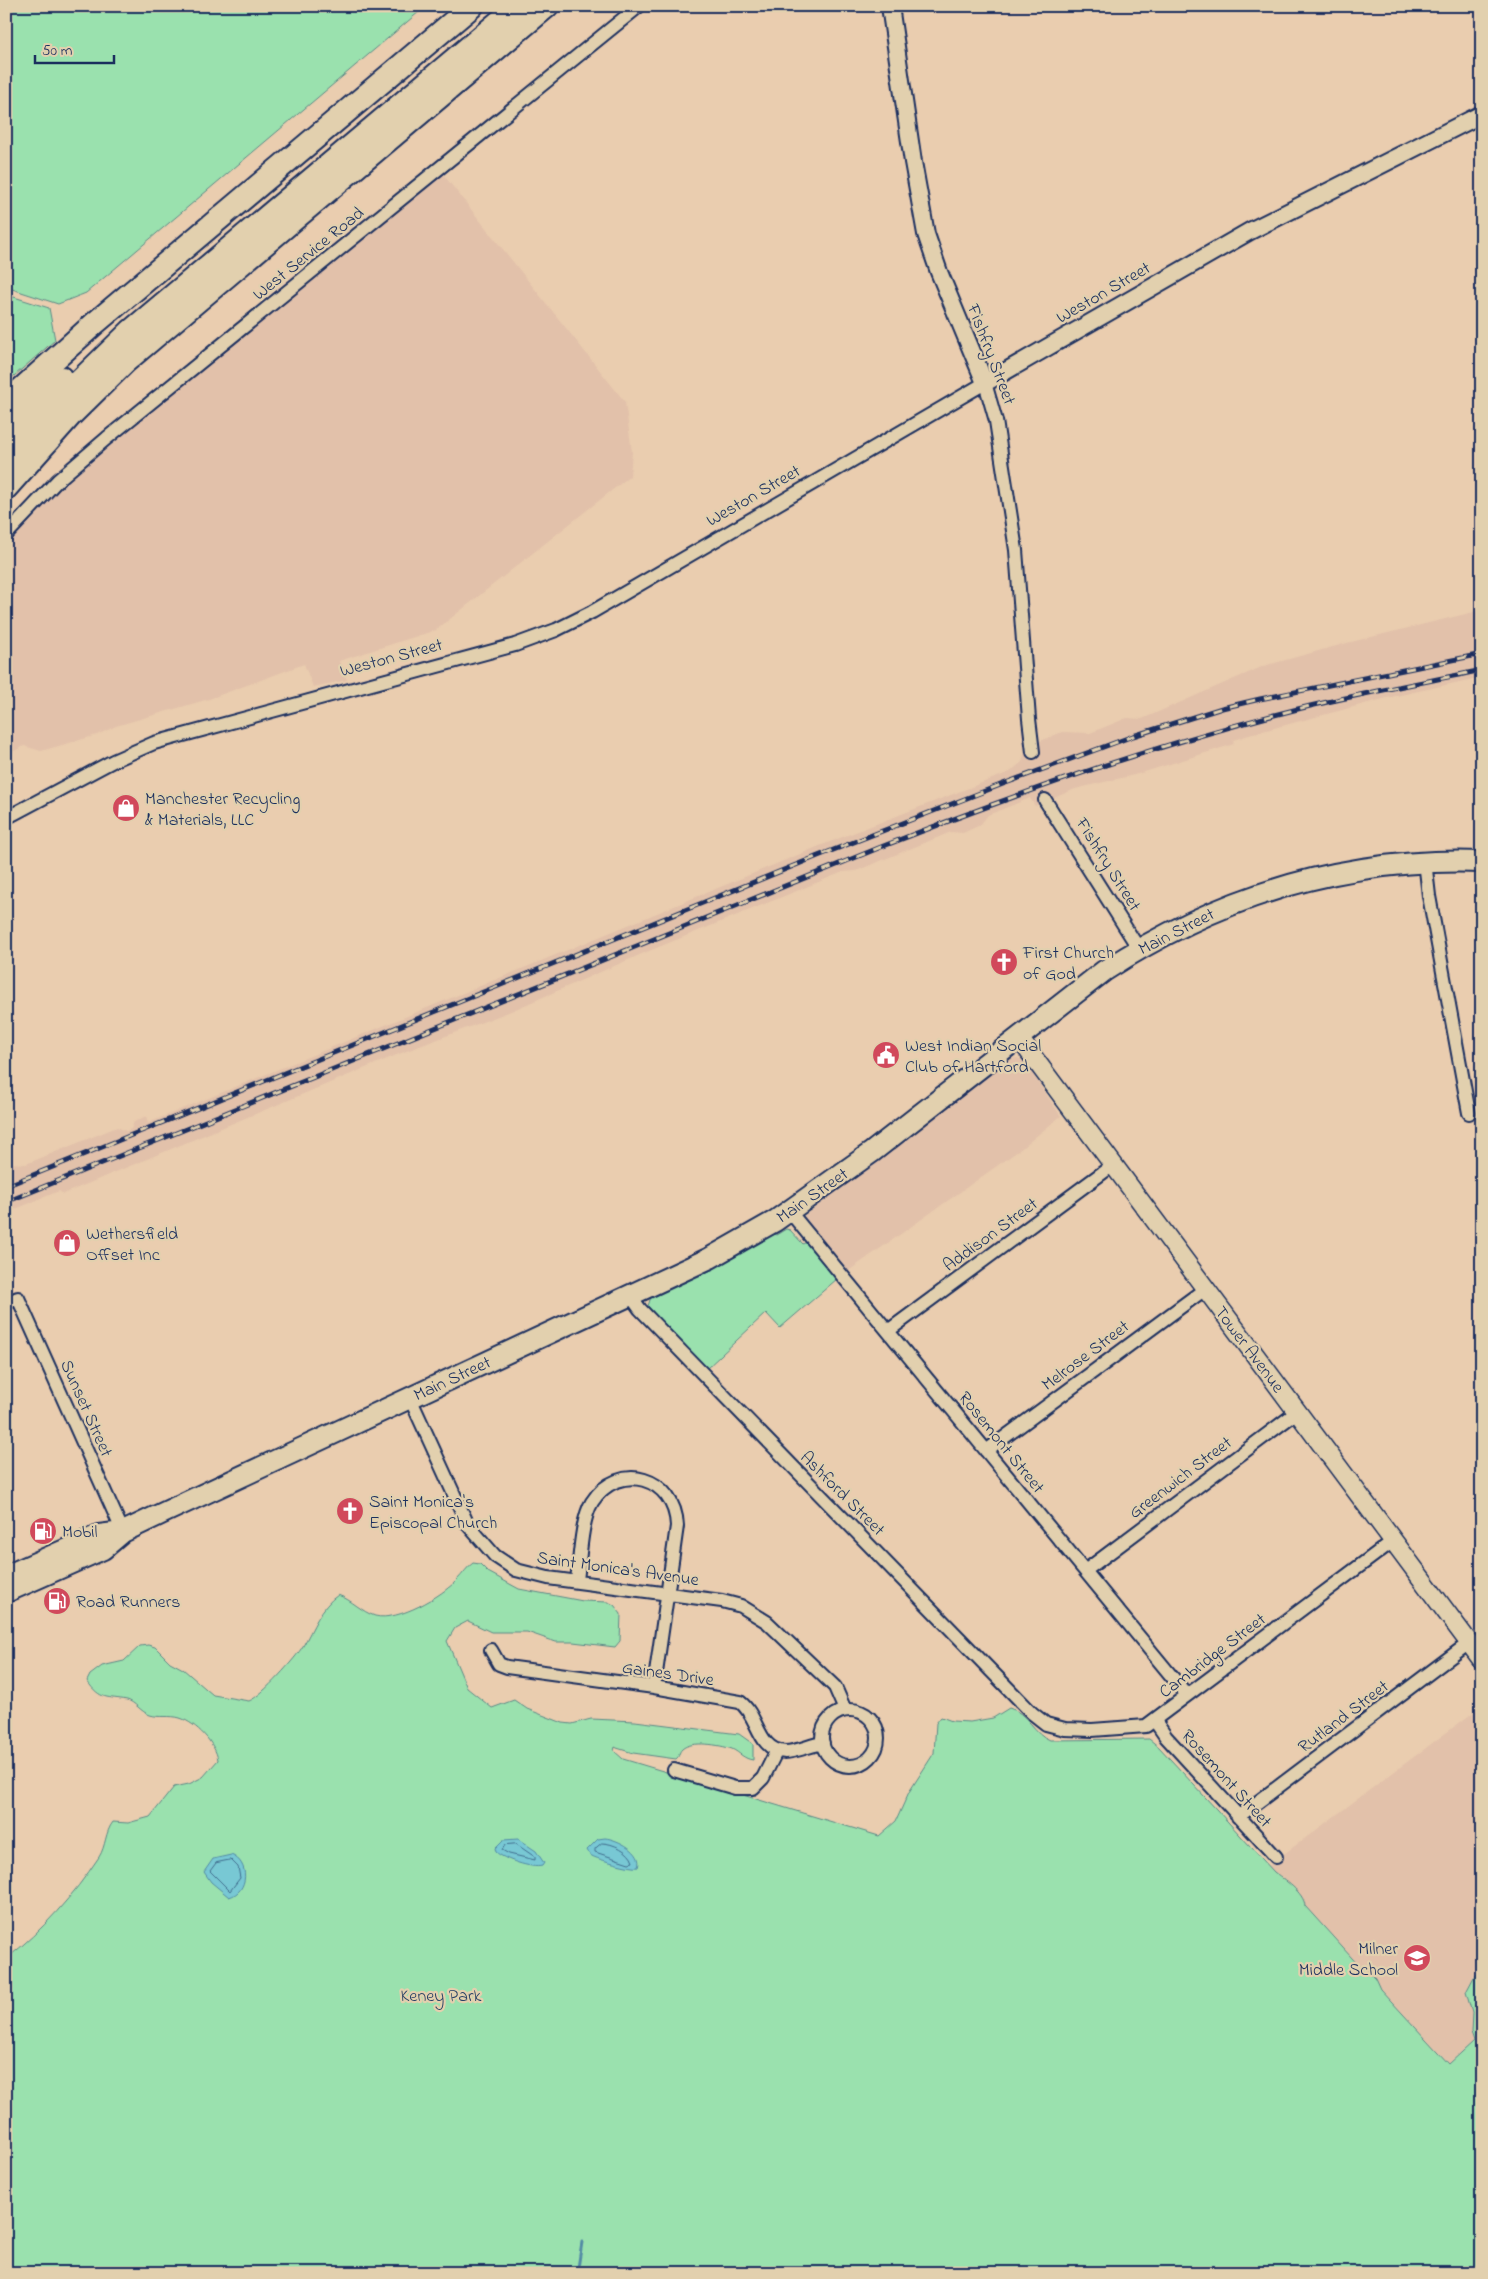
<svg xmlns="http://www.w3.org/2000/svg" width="1488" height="2279" font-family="'Indie Flower',sans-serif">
<rect width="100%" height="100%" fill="#eacdaf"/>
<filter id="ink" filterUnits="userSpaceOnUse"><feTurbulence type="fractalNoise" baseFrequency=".02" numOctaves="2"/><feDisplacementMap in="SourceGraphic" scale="10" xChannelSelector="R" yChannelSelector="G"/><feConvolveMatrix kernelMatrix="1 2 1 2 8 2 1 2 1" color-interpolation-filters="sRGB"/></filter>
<g filter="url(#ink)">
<!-- built -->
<path fill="#e2c1aa" d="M 442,173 L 625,402 L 632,452 L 630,476 L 436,630 L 339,661 L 347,680 L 313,687 L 304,664 L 209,699 L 116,726 L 97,735 L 41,751 L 24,746 L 6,755 L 6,545 L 47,499 L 88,464 L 254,327 L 294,292 Z
M 1482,610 L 1482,677 L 1387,698 L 1259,732 L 1233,740 L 1234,744 L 1138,774 L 1075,789 L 1035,806 L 1030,798 L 988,815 L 980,825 L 963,833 L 951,832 L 856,871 L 843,872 L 644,953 L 511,1011 L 399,1054 L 63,1194 L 59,1191 L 6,1213 L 6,1163 L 26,1164 L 117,1127 L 126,1131 L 131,1129 L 134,1122 L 146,1116 L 148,1123 L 822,845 L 1010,772 L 1022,762 L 1025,750 L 1037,747 L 1038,742 L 1062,732 L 1090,733 L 1127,718 L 1142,719 L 1264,666 L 1347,643 Z
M 1017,1058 L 1023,1060 L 1061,1116 L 1018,1151 L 847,1272 L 804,1217 L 806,1214 L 873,1165 L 1009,1059 Z
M 1482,1706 L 1482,2034 L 1449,2064 L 1268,1866 Z"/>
<!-- green -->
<path fill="#9ae1ae" stroke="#5a8886" d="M 6,6 L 426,6 L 86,293 L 58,304 L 6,287 Z
M 14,297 L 49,308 L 55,340 L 6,383 L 6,299 Z
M 786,1229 L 790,1230 L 803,1244 L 806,1242 L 837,1279 L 780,1328 L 766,1313 L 706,1369 L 648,1306 L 651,1297 L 774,1233 L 776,1235 Z
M 473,1563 L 480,1564 L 488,1572 L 519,1589 L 583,1601 L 608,1602 L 614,1605 L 621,1614 L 620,1641 L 615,1647 L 573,1642 L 556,1642 L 527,1632 L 491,1632 L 468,1621 L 455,1628 L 447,1641 L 467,1688 L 492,1708 L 514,1700 L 527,1709 L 563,1723 L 572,1724 L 591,1719 L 635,1721 L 739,1734 L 753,1744 L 753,1760 C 744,1759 740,1753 732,1749 C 720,1745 692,1740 682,1749 C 678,1753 680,1756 676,1759 L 633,1753 L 617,1748 L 615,1747 L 614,1751 L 623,1759 L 879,1836 L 896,1821 L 909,1792 L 934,1753 L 936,1723 L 941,1717 L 952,1721 L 970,1722 L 993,1718 L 1009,1708 C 1027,1712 1034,1734 1050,1740 L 1149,1739 L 1159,1747 L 1274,1872 C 1284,1880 1304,1892 1305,1906 L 1361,1968 L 1364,1967 L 1375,1978 L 1380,1989 L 1449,2064 L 1474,2041 L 1471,2032 L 1472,2013 L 1466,1992 L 1475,1975 L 1482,1970 L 1482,2273 L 6,2273 L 6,1959 C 43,1930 73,1896 99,1857 C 106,1846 105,1832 113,1822 L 128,1823 L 150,1817 L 174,1787 L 189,1784 L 203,1777 L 218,1760 C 216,1744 196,1723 180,1718 C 170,1715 160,1718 150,1715 C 141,1712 135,1702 127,1700 C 107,1696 101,1701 87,1681 L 90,1675 L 102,1666 L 124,1661 L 140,1646 L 148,1645 L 155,1647 L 170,1662 L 183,1669 L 213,1695 L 249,1701 C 262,1696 296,1658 303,1646 C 313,1629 321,1606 338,1595 C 352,1600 362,1612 375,1616 C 398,1622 442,1596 457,1580 C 463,1574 467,1567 473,1563 Z"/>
<!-- water -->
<path fill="#78c8d4" stroke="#538ba5" d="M 605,1838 C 617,1839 644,1852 638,1867 C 633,1869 596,1859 592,1856 C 588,1854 589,1853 587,1850 L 598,1839 Z
M 518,1839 L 536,1851 L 544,1863 L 542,1866 C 532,1869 503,1859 496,1852 L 495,1848 L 503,1840 Z
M 231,1855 C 250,1862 249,1892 229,1897 L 211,1882 L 204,1872 L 213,1859 Z"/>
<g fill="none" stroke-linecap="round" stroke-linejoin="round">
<!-- shore -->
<path stroke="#406c8d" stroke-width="1" d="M 602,1843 C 613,1843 630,1851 633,1862 L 629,1863 L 595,1852 L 595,1849 Z
M 516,1844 L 535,1857 L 535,1860 L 509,1854 L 502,1850 L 505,1845 Z
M 231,1860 L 238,1867 L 240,1878 L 230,1891 L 210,1871 L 216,1863 Z"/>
<!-- stream -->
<path stroke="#538ba5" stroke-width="3" d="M 573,2273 L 578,2268 L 582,2242"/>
<!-- minor casing -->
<g stroke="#1b2f5e" stroke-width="16">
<path id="minor" d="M 6,535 L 58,480 L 107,438 L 639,6
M 1045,800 L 1139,949
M 6,818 L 113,761 L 154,743 L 515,645 L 556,630 L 592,612 L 985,383 L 996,421 L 1016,550 L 1029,719 L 1033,752
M 1425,861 L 1429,896 L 1469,1113
M 790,1212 L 1187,1695
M 630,1295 L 640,1309 L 1032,1713 L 1046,1724 L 1065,1729 L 1092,1730 L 1146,1726 L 1393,1541
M 6,1303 L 18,1298 L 123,1532
M 888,1331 L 1113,1165
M 410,1398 L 468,1525 L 495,1556 L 516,1570 L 548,1578 L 722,1601 L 741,1606 L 767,1622 L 835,1687 L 845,1710
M 986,1451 L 1205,1289
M 1085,1571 L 1297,1412
M 577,1580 C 580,1559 581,1520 592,1502 C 619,1460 675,1477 677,1526 L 654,1687
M 491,1650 L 499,1664 L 507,1667 L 654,1687 L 740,1702 C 759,1716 757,1750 785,1752 C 796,1752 811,1745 823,1743
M822 1738a28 28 0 1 1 56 0a28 28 0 1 1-56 0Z
M 1155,1721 L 1166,1737 L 1276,1857
M 674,1770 L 735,1788 L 753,1788 L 763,1778 L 777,1750
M 1238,1817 L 1469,1643"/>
</g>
<!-- tertiary casing -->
<g stroke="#1b2f5e" stroke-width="20">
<path id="tertiary" d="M 890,6 L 913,162 L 926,234 L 939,272 L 985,383 L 1250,231 L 1482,114"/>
</g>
<!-- secondary casing -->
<g stroke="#1b2f5e" stroke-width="21">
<path id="secondary" d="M 1019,1038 L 1482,1660"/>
</g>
<!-- primary casing -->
<g stroke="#1b2f5e" stroke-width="24">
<path id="primary" d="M 6,1576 L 99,1535 L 123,1532
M 6,1592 L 103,1549 L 123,1532 L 163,1513 L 710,1258 L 775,1221 L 872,1152 L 1104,971 C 1219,896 1343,857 1482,862"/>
</g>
<!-- motorway casing -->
<g stroke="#1b2f5e" stroke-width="26">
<path id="motorway" d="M 6,403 L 94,324 L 472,6
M 6,431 L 62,378
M 6,459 L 58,402 L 131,331 L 518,6
M 6,488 L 70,416 L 126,361 L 547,6"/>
</g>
<!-- minor -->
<use href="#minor" stroke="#e2d0ae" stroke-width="12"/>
<!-- tertiary -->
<use href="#tertiary" stroke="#e2d0ae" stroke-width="16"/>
<!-- secondary -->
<use href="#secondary" stroke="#e2d0ae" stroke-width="18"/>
<!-- primary -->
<use href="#primary" stroke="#e2d0ae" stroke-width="20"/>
<!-- motorway -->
<use href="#motorway" stroke="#e2d0ae" stroke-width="22"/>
<!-- rail casing -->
<g stroke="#1b2f5e" stroke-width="5">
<path id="rail" d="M 6,1186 L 818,856 L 1003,784 L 1133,736 L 1222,708 L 1260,699 L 1482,654
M 6,1202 L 881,847 C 1014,795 1148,747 1286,712 C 1351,695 1416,684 1482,670"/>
</g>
<!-- rail -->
<use href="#rail" stroke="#e2d0ae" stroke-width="3" stroke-dasharray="9" stroke-linecap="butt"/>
</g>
</g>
<!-- icons -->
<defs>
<g id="shop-disc" transform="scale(1.4375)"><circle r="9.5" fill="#d1495b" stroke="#e2d0ae"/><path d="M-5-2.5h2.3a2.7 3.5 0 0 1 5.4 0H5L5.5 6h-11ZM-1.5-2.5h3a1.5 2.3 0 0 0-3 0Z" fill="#fff"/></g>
<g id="church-disc" transform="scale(1.4375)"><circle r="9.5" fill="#d1495b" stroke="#e2d0ae"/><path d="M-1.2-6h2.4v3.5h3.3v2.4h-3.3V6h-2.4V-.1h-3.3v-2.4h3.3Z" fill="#fff"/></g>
<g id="civic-disc" transform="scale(1.4375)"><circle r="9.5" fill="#d1495b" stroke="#e2d0ae"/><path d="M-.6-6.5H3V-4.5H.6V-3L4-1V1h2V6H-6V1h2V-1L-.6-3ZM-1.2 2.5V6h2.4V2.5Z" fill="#fff"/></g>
<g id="fuel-disc" transform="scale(1.4375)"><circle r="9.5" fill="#d1495b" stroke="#e2d0ae"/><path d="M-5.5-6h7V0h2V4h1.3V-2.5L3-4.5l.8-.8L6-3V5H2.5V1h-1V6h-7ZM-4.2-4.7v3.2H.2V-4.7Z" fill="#fff"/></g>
<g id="school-disc" transform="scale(1.4375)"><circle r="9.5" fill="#d1495b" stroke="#e2d0ae"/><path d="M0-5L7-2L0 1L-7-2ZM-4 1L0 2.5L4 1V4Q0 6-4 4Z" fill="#fff"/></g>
</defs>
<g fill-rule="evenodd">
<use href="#shop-disc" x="126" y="808"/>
<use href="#church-disc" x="1004" y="962"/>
<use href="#civic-disc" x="886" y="1055"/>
<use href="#shop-disc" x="67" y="1243"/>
<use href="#church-disc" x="350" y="1511"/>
<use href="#fuel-disc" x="43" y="1531"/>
<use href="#fuel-disc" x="57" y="1601"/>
<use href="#school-disc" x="1417" y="1958"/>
</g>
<g text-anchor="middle" stroke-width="4.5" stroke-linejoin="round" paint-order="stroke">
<!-- street labels -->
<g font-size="18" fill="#1b2f5e" stroke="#e2d0ae">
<text transform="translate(308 253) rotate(-39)" y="6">West Service Road</text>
<text transform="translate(1103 292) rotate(-30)" y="6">Weston Street</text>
<text transform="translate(992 354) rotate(69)" y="6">Fishfry Street</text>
<text transform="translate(753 495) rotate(-30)" y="6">Weston Street</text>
<text transform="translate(391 657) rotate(-15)" y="6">Weston Street</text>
<text transform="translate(1109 864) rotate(58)" y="6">Fishfry Street</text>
<text transform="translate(1176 931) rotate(-27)" y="6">Main Street</text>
<text transform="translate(812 1195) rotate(-35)" y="6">Main Street</text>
<text transform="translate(990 1234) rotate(-36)" y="6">Addison Street</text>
<text transform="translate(1250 1349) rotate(53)" y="6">Tower Avenue</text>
<text transform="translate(1085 1355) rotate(-37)" y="6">Melrose Street</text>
<text transform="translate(452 1378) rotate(-25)" y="6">Main Street</text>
<text transform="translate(87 1408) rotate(66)" y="6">Sunset Street</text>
<text transform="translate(1002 1442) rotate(51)" y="6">Rosemont Street</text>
<text transform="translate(1180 1477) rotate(-37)" y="6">Greenwich Street</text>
<text transform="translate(843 1493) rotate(45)" y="6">Ashford Street</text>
<text transform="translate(618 1568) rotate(8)" y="6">Saint Monica's Avenue</text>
<text transform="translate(1212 1655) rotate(-37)" y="6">Cambridge Street</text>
<text transform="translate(668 1673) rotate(8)" y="6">Gaines Drive</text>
<text transform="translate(1343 1716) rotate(-37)" y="6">Rutland Street</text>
<text transform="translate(1227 1778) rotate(48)" y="6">Rosemont Street</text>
</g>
<!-- poi labels -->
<g font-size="18" fill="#1b2f5e" stroke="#e2d0ae" text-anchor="start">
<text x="145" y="804">Manchester Recycling<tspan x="145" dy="21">&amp; Materials, LLC</tspan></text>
<text x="1023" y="958">First Church<tspan x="1023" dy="21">of God</tspan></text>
<text x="905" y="1051">West Indian Social<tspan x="905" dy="21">Club of Hartford</tspan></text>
<text x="86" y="1239">Wethersfield<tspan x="86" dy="21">Offset Inc</tspan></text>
<text x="369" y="1507">Saint Monica's<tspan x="369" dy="21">Episcopal Church</tspan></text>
<text x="62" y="1537">Mobil</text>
<text x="76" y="1607">Road Runners</text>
<text x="1398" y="1954" text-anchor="end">Milner<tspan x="1398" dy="21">Middle School</tspan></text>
</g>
<!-- park labels -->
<g font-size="18" fill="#284166" stroke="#e2d0ae">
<text x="441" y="2001">Keney Park</text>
</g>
</g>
<!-- margin -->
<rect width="1488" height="2279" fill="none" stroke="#e2d0ae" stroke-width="25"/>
<rect x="12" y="12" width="1463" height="2254" fill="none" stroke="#1b2f5e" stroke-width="2" filter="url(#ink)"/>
<!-- scale -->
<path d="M35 55v8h79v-8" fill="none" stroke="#1b2f5e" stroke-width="2.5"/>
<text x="42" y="55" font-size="15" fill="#1b2f5e" stroke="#e2d0ae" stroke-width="4" paint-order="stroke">50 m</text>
</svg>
